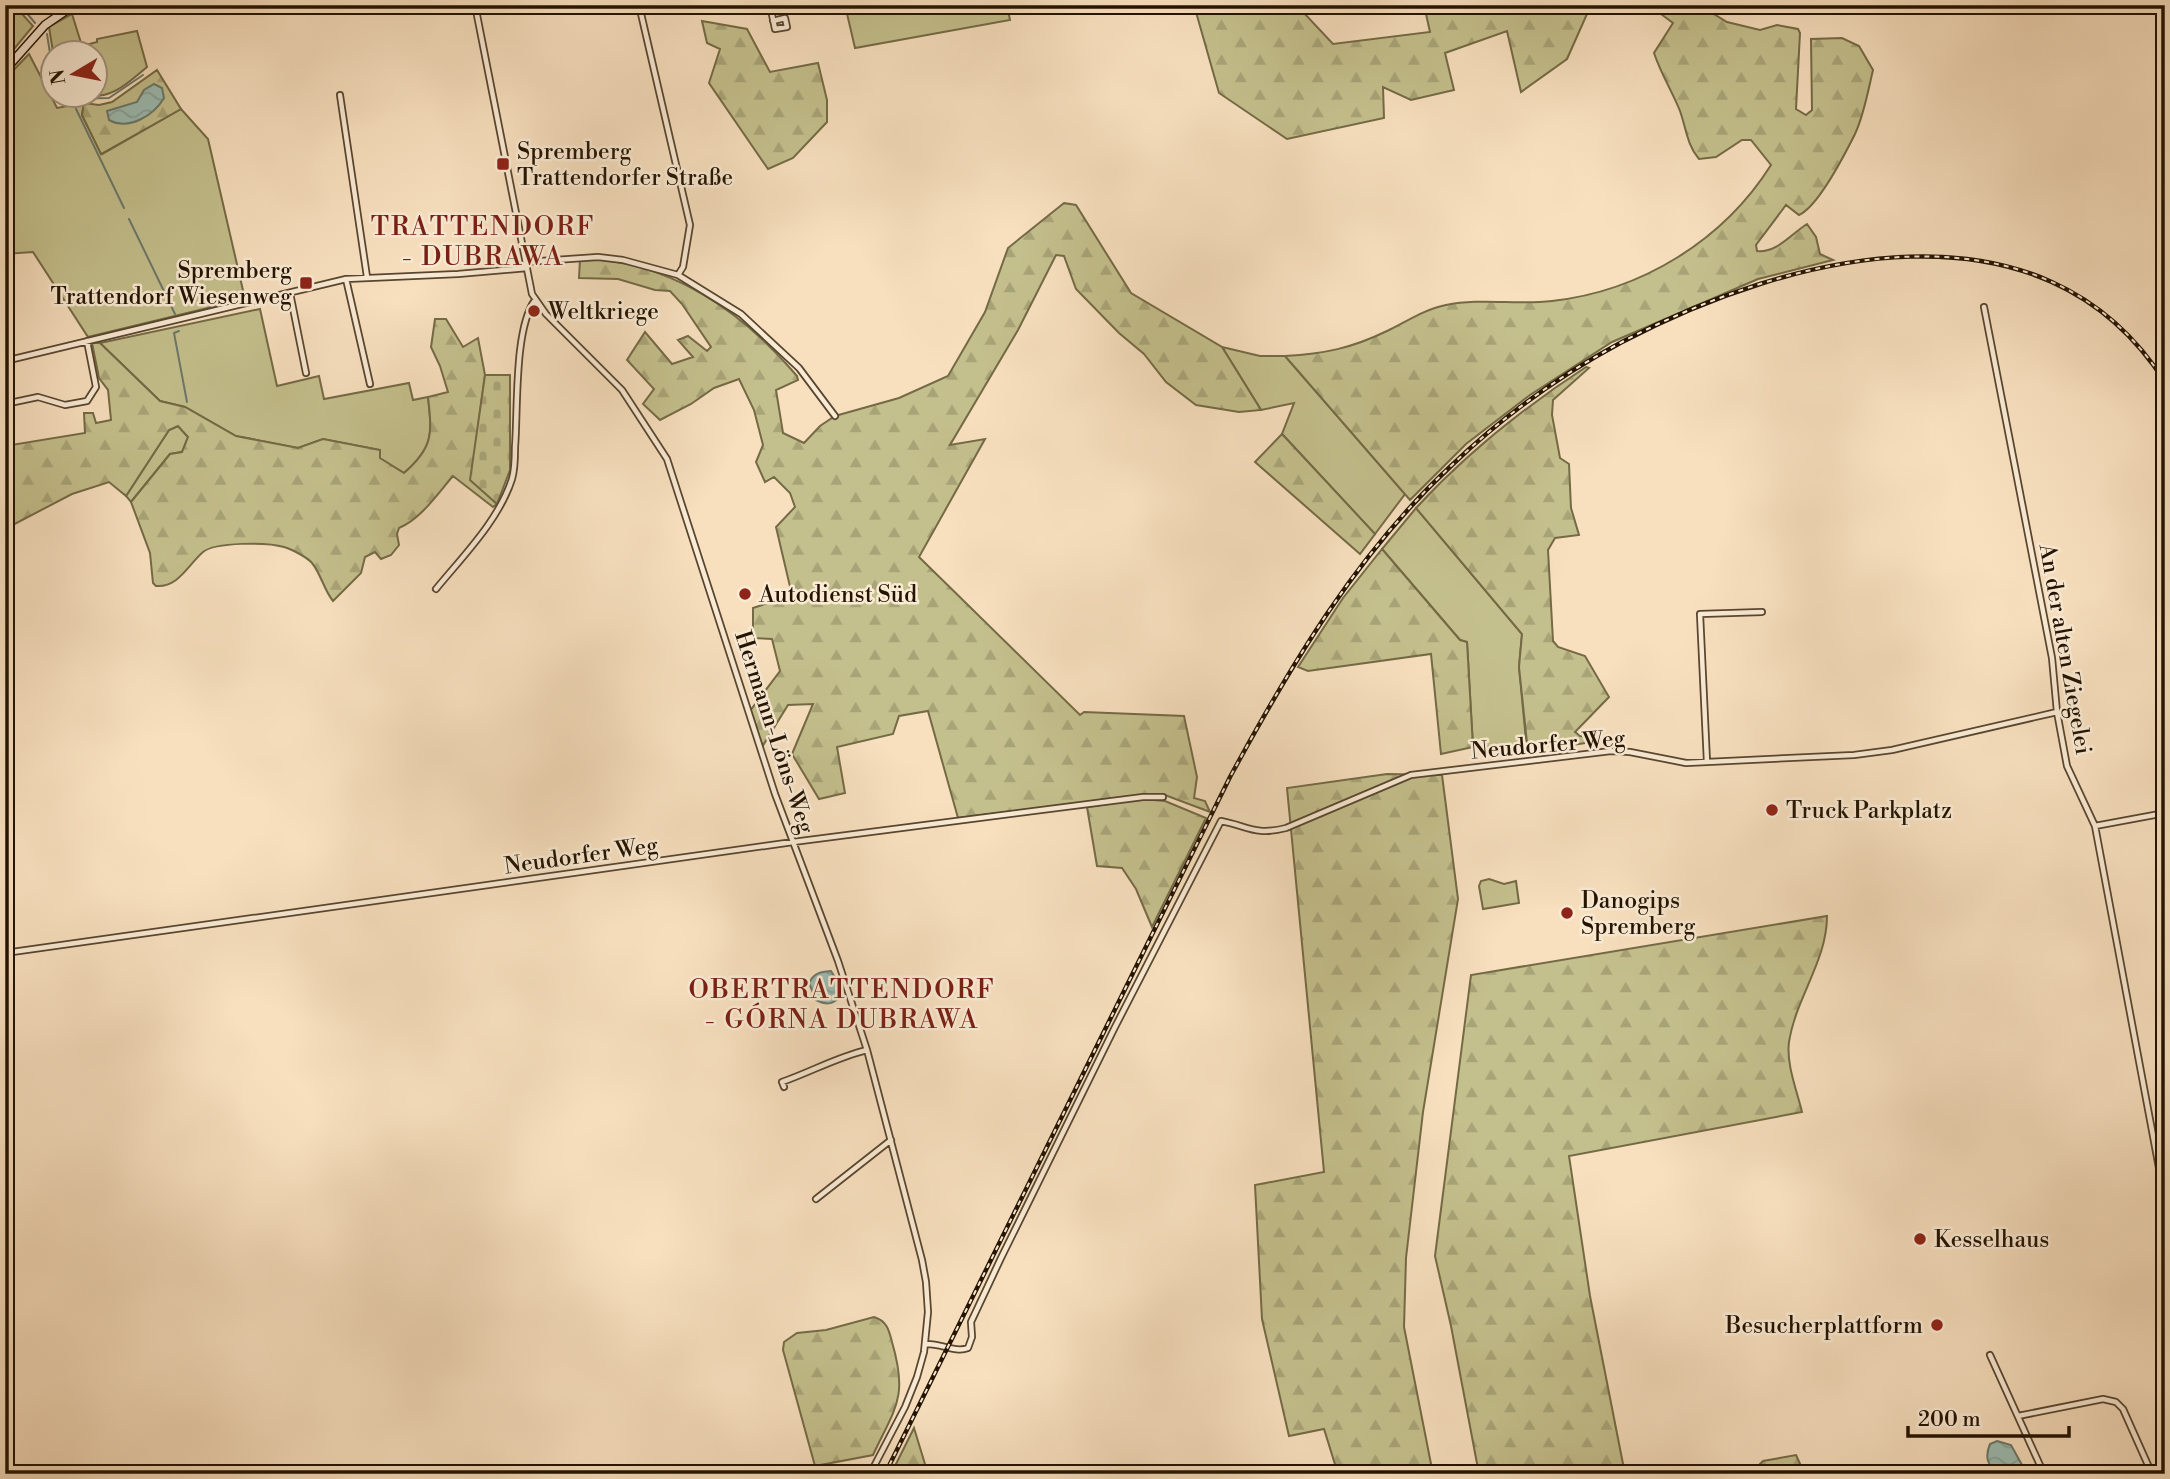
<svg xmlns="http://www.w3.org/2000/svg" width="2170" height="1479" font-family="'Libre Bodoni',serif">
<defs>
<pattern id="forest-firs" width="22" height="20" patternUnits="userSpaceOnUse" patternTransform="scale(1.75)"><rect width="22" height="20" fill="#c4c08d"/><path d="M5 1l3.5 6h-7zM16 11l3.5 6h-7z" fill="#a8a478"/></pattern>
<pattern id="cemetery-stones" width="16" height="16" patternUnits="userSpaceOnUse" patternTransform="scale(1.75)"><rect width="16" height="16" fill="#c4c08d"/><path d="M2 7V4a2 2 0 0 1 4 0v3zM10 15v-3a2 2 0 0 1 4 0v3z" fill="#a8a478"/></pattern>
<pattern id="water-waves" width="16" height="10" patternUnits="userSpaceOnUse" patternTransform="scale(1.75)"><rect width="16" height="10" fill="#9dbdb4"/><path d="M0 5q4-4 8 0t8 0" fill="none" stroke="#87a299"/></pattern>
</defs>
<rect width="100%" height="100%" fill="#f8e0bf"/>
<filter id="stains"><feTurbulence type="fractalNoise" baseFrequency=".00286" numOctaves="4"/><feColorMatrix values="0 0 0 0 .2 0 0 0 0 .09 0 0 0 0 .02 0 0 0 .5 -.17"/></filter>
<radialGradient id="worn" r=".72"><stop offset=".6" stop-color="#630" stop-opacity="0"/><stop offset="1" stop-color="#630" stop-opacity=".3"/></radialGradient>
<!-- green -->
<path fill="#c4c08d" stroke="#746a46" stroke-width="2" d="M 5,5 L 14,5 L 33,26 L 5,60 Z
M 845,5 L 1007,5 L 1010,20 L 855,48 Z
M 72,14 L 82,46 L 97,42 L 97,39 L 137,31 L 147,67 C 112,97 108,98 63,96 L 62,95 L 94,94 L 94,52 L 53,52 L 49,27 Z
M 29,54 L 57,108 L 84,103 L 82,115 L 102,154 L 181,109 L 208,139 L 245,299 L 88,337 L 33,252 L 5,254 L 5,79 Z
M 260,309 L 277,386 L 319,376 L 324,399 L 409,383 L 413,400 L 428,397 C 432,434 434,447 404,473 L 379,458 L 380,450 L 323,439 L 298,448 L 236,436 L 185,407 L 160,401 L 100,343 Z
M 1222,347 L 1260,356 L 1285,356 L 1405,494 L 1375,534 L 1282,434 L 1294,403 L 1261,410 Z
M 178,426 L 188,437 L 182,452 L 170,454 L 131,502 L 126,496 L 169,430 Z
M 1416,508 L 1522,634 L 1519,667 L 1526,740 L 1515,746 L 1473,747 L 1467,642 L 1460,640 L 1382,549 Z
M 1489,879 L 1504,884 L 1516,881 L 1519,903 L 1483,909 L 1479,886 L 1481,881 Z"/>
<!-- forest -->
<path fill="url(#forest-firs)" stroke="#746a46" stroke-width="2" d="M 1194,5 L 1300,5 L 1303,12 L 1333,44 L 1430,32 L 1424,5 L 1591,5 L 1567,59 L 1521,92 L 1507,31 L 1445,53 L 1454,90 L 1411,100 L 1383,87 L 1384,118 L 1287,139 L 1219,93 Z
M 1649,5 L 1699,5 L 1727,22 L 1760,30 L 1777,25 L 1798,29 L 1800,33 L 1796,109 L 1806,115 L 1812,110 L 1811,39 L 1842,38 L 1859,46 L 1873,70 C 1868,91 1864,115 1855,134 C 1845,154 1819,206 1799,215 L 1786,205 L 1756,245 L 1757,251 C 1777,253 1791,234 1807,224 L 1816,237 L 1820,254 L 1833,260 L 1758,279 L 1612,342 L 1530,395 L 1466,444 L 1410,500 L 1285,356 C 1324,354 1352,348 1387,331 C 1406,322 1425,309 1446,305 C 1480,298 1517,305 1552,301 C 1641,291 1723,241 1771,165 L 1751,140 L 1742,140 L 1716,157 L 1699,159 C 1687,145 1686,128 1680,111 C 1672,91 1661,74 1654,53 L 1673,23 Z
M 702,21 L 747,29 L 770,72 L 818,63 L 827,100 L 827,122 L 793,158 L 768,169 L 709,83 L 720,49 L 707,43 Z
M 157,70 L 181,109 L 101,154 L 82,115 L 84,103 L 99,105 L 112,102 Z
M 1064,203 L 1076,205 L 1131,293 L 1222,347 L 1261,410 L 1239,412 L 1196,405 L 1166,382 L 1144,354 L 1119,333 L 1076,289 L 1064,256 L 1056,255 L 1018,330 L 950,445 L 985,439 L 919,557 L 1080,715 L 1084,712 L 1184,716 L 1197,777 L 1194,798 L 1205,801 L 1210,812 L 1165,795 L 1150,794 L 958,818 L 928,711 L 899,716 L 893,734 L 837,747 L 845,793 L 819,799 L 792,754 L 813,704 L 788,705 L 762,747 L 750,711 L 780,671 L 772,639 L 753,638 L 753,608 L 792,595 L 776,527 L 795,507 L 790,493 L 774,477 L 765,482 L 756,462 L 763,445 L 754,410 L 739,379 L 714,388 L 691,404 L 660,420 L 643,404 L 654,389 L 627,360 L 645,332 L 672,364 L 693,357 L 678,340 L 688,336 L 707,351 L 711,347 L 682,304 L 670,291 L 655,290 L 618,279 L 579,278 L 580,259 C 668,259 742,311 797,376 L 798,380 L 776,390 L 783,433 L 804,443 L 820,426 L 835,416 L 899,398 L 948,376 L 985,312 L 1008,248 Z
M 435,319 L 446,319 L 463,347 L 478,338 L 485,375 L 471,479 L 497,504 L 493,507 L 453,476 C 438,493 421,519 399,528 L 397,534 L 399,545 L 391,555 L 381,559 L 375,552 L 365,557 L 361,573 L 333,601 C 324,590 321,574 312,563 C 307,557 291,549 284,547 C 268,542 215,542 203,552 C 188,565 178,588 156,586 L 153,583 L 150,553 L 131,502 L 170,454 L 182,452 L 188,437 L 178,426 L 169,430 L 126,496 L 109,482 L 72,494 L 5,529 L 5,446 L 85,433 L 84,413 L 93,413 L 96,423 L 111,420 L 108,390 L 99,378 L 92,343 L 100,343 L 160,401 L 185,407 L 236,436 L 298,448 L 323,439 L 380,450 L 380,458 L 404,473 C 434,447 432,433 428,397 L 448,392 L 440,366 L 431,347 Z
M 1586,367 L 1589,368 L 1553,400 L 1552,415 L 1560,458 L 1569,464 L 1571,508 L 1579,535 L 1555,538 L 1548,550 L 1553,641 L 1558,647 L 1585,656 L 1609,697 L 1575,732 L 1580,736 L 1601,739 C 1575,747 1553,747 1527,743 L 1519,667 L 1522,634 L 1416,508 C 1468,452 1523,408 1586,367 Z
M 1282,434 L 1375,534 L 1360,554 L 1255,462 Z
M 1382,549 L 1460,640 L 1467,642 L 1473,747 L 1441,754 L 1431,654 L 1308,671 L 1298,667 L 1343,598 Z
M 1387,774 L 1442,775 L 1458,899 L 1423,1112 L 1406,1258 L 1404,1327 L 1433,1474 L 1338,1474 L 1324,1429 L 1289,1436 L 1262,1319 L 1255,1185 L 1324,1172 L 1287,788 Z
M 1143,799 L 1165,801 L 1206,818 L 1152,927 L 1136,889 L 1122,868 L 1097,866 L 1087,807 Z
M 1827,916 C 1827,961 1796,997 1789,1042 C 1786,1064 1797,1091 1802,1112 L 1569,1156 L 1590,1296 L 1624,1469 L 1633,1474 L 1479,1474 L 1451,1326 L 1435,1256 L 1471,975 Z
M 874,1317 C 887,1321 889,1330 892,1342 C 908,1397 896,1406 873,1455 L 815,1466 L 783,1350 L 784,1342 L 797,1333 L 826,1330 Z
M 914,1428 L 928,1474 L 891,1474 Z
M 1796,1455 L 1801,1466 L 1808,1474 L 1750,1474 L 1763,1461 Z"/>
<!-- cemetery -->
<path fill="url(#cemetery-stones)" stroke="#746a46" stroke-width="2" d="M 485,375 L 510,375 L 510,470 L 497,504 L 470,480 Z"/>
<!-- water -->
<path fill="url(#water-waves)" stroke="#6c796c" stroke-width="2" d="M 154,84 L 162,88 L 164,98 C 154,115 129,131 109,120 L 107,111 L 137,102 L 144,90 Z
M 831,971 L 836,979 L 840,997 C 832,1005 826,1005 816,1000 L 809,983 C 814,973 820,972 831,971 Z
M 1997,1441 L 2011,1445 L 2027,1474 L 1995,1472 C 1987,1463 1985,1456 1990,1444 Z"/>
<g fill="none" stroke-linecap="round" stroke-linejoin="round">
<!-- stream -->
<path stroke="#6c796c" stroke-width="2" d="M 20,5 L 35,23
M 47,34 L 52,66
M 59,94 L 64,99 L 109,98 L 143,75
M 76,109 L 124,208
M 129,219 L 175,314
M 179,331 L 174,333 L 187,402"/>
<!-- minor casing -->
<g stroke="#584630" stroke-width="8">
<path id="minor" d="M 475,5 L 532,294 L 546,314 L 622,390 L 667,459 L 775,794 L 838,961 L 867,1050 L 922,1260 L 926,1282 L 928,1312 L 924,1352 L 917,1377 L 905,1407 L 870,1474
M 639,5 L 690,225 L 683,267 L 678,275
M 770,5 L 775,29 L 787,27 L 785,18 L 773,21
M 570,9 L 588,5
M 340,95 L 367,277
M 526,262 L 598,257 L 623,260 L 678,275 L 741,314 L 799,368 L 835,416
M 346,279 L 370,384
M 290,293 L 306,373
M 1984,307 L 2052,658 L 2057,712 L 2067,766 L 2095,826 L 2165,1200
M 5,361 L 346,279 L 458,274 L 527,268
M 5,404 L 38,397 L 65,405 L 87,401 L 96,387 L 87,341
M 436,589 C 463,556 499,520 512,479 C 515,469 515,457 515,447 C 518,410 514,328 535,300
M 1707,762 L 1700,614 L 1762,612
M 2095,826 L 2165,813
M 5,953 L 793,842 L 1143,797 L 1163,797
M 784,1087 L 782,1082 C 811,1072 837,1057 867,1050
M 816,1199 L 891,1140
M 925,1344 C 941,1343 955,1353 968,1348 L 972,1337 L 971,1322 L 1001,1258 L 1115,1027 L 1221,821 C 1248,826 1255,836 1286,828 L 1411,775 L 1611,751 L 1630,752 L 1686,763 L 1854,755 L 1892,750 L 2057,712
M 1990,1355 L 2044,1474
M 2018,1416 L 2103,1399 L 2116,1402 L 2123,1409 L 2152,1474"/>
</g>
<!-- secondary casing -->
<g stroke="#231300" stroke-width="10">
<path id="secondary" d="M 5,70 L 45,25 L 74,5"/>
</g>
<!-- minor -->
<use href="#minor" stroke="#faebd5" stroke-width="4.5"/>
<!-- secondary -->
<use href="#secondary" stroke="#faebd5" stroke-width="7"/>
<!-- rail casing -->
<g stroke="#231300" stroke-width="4.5">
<path id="rail" d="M 885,1474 L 1230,777 C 1291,665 1357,553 1452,465 C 1502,417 1560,375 1622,342 C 1789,254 2042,189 2165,382"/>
</g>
<!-- rail -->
<use href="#rail" stroke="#faebd5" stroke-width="2" stroke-dasharray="5" stroke-linecap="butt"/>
</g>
<!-- markers -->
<g fill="#8f2418" stroke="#faebd5" stroke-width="2.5">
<rect x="496" y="157" width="14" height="14" rx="3.5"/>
<rect x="299" y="276" width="14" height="14" rx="3.5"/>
<circle cx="534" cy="311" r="7"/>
<circle cx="745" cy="594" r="7"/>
<circle cx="1772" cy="810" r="7"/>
<circle cx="1567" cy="913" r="7"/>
<circle cx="1920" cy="1239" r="7"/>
<circle cx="1937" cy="1325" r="7"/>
</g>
<g text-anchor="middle" stroke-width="5" stroke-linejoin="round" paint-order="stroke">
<!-- poi labels -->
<g font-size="23" fill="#231300" stroke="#faebd5" text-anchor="start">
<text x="517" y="159">Spremberg<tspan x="517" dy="26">Trattendorfer Straße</tspan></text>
<text x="292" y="278" text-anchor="end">Spremberg<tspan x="292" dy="26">Trattendorf Wiesenweg</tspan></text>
<text x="548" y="319">Weltkriege</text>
<text x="759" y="602">Autodienst Süd</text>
<text x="1786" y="818">Truck Parkplatz</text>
<text x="1581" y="908">Danogips<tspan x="1581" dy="26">Spremberg</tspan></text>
<text x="1934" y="1247">Kesselhaus</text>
<text x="1923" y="1333" text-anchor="end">Besucherplattform</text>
</g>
<!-- street labels -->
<g font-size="23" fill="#231300" stroke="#faebd5">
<text transform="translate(2066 649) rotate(80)" y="8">An der alten Ziegelei</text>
<text transform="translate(775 732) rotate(72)" y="8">Hermann-Löns-Weg</text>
<text transform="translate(1548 744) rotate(-5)" y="8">Neudorfer Weg</text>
<text transform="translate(581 855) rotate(-8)" y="8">Neudorfer Weg</text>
</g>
<!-- quarter labels -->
<g font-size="26" letter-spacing="2" fill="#7a1f14" stroke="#faebd5">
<text x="483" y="235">TRATTENDORF<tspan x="483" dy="30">- DUBRAWA</tspan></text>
<text x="842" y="998">OBERTRATTENDORF<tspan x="842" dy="30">- GÓRNA DUBRAWA</tspan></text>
</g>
</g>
<!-- margin -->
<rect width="2170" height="1479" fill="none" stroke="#f8e0bf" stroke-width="28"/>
<rect x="7" y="7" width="2156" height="1465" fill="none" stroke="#231300" stroke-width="3.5"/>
<rect x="14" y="14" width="2142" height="1451" fill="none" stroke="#231300" stroke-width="2"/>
<!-- north arrow -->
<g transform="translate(74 74) rotate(260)"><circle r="33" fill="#faebd5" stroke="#a49580" stroke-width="2"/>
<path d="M0-5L12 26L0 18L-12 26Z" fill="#8f2418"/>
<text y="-10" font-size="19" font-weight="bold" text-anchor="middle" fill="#231300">N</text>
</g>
<!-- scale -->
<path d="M1908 1426v10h161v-10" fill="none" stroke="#231300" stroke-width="3.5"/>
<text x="1918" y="1426" font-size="21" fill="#231300" stroke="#faebd5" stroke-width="5" paint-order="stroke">200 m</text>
<rect width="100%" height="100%" filter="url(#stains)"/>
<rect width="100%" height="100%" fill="url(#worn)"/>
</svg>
